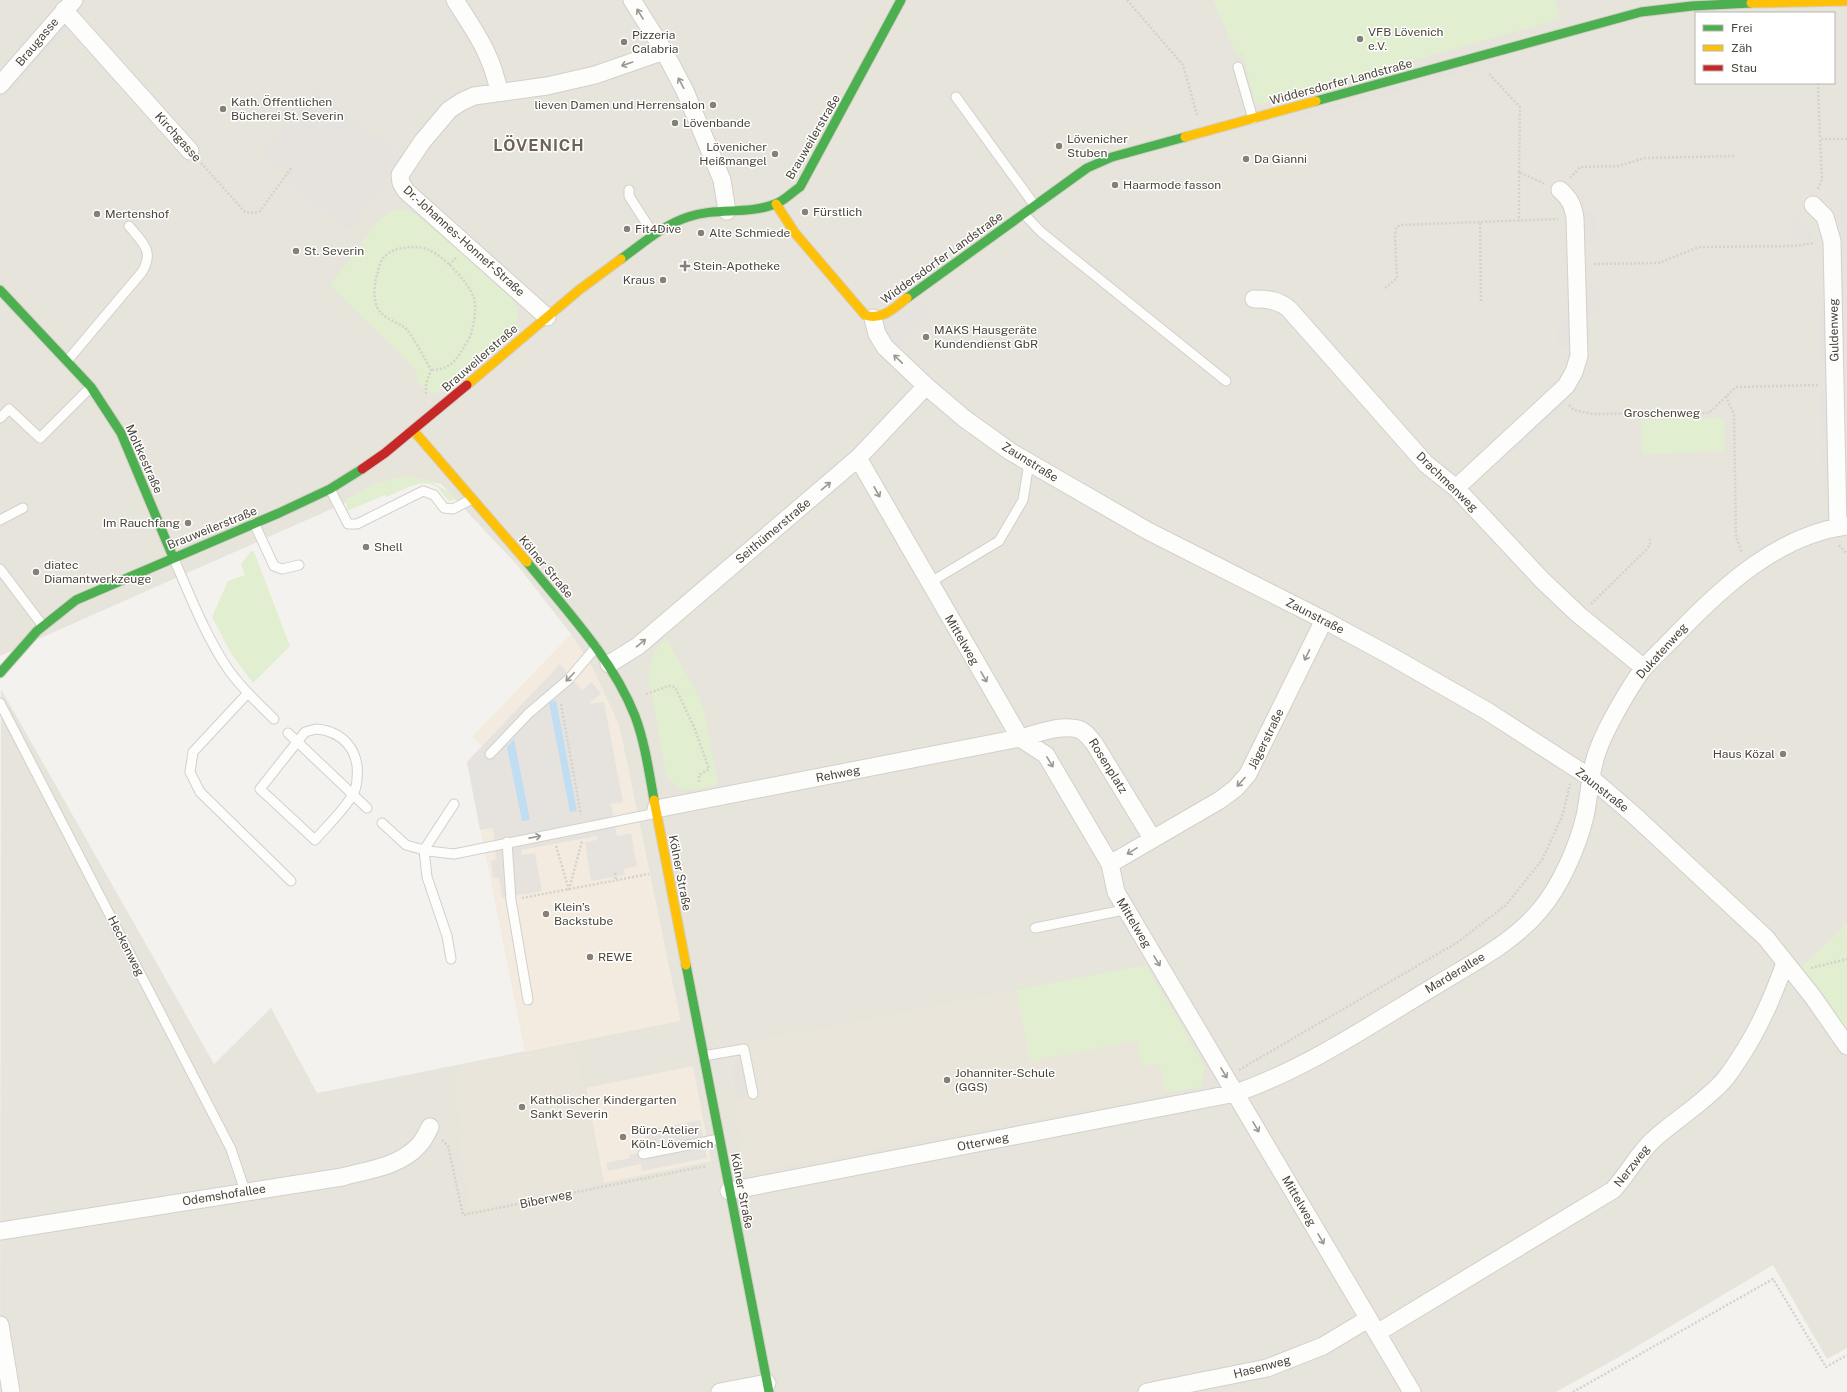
<svg xmlns="http://www.w3.org/2000/svg" width="1847" height="1392" font-family="'Public Sans',sans-serif">
<rect width="100%" height="100%" fill="#f4f2ee"/>
<!-- residential -->
<path fill="#e7e4dc" fill-rule="evenodd" d="M 0,0 L 1847,0 L 1847,924 L 1801,968 L 1847,1036 L 1847,1348 L 1827,1359 L 1773,1265 L 1619,1357 L 1556,1392 L 0,1392 L 1,689 L 214,1064 L 271,1008 L 317,1093 L 680,1020 L 619,725 L 592,667 L 571,634 L 518,566 L 441,484 L 407,477 L 345,503 L 0,656 ZM 1696,13 L 1834,13 L 1834,83 L 1696,83 Z"/>
<!-- commercial -->
<path fill="#f3ebdf" d="M 571,634 L 592,667 L 619,725 L 680,1021 L 525,1052 L 467,762 L 482,746 L 472,737 Z
M 693,1066 L 711,1161 L 604,1183 L 586,1088 Z"/>
<!-- education -->
<path fill="#eae5da" d="M 1016,990 L 1030,1061 L 1137,1041 L 1160,1064 L 1166,1093 L 744,1174 L 739,1150 L 742,1143 L 726,1061 L 722,1059 L 717,1048 Z
M 574,1044 L 602,1183 L 470,1209 L 459,1141 L 463,1135 L 453,1080 L 461,1066 Z"/>
<!-- green -->
<path fill="#e1eecf" d="M 1213,0 L 1555,0 L 1560,17 L 1539,25 L 1256,105 L 1242,53 L 1237,55 Z
M 403,209 L 414,213 L 508,292 C 518,307 520,310 515,328 L 435,395 L 418,383 L 416,371 L 409,362 L 332,287 L 331,284 L 377,222 L 392,211 Z
M 1724,418 L 1725,451 L 1642,454 L 1641,420 Z
M 403,476 C 424,477 441,484 456,499 L 449,501 C 445,497 441,491 437,487 C 423,476 400,492 386,497 L 385,495 L 347,511 L 346,499 L 374,484 Z
M 251,551 L 254,552 L 290,646 L 253,683 L 232,655 L 212,617 L 228,581 L 245,575 L 241,564 Z
M 666,638 L 696,691 L 705,714 L 718,785 C 699,789 678,796 666,774 L 648,673 L 654,652 Z
M 1847,924 L 1847,1036 L 1801,968 Z
M 1146,965 L 1205,1067 L 1201,1087 L 1166,1093 L 1160,1064 L 1142,1067 L 1137,1041 L 1030,1061 L 1016,990 Z"/>
<!-- parking -->
<path fill="#e6e3df" d="M 61,24 L 65,28 L 30,71 L 0,102 L 0,96 Z
M 1498,58 L 1499,62 L 1286,123 L 1285,118 Z
M 314,88 L 404,158 L 349,230 L 287,183 L 289,175 L 263,155 Z
M 1837,195 L 1847,195 L 1847,402 L 1842,402 L 1840,201 Z
M 1584,213 L 1597,213 L 1598,244 L 1585,244 Z
M 1794,214 L 1805,226 L 1812,229 L 1812,242 L 1793,241 Z
M 1585,284 L 1598,284 L 1599,314 L 1586,315 Z
M 922,300 L 929,312 L 898,349 L 884,328 Z
M 1819,310 L 1824,310 L 1825,366 L 1820,366 Z
M 1557,322 L 1569,322 L 1570,347 L 1557,347 Z
M 1820,391 L 1825,391 L 1826,442 L 1821,442 Z
M 1558,404 L 1562,408 L 1506,457 L 1503,454 Z
M 1821,446 L 1826,446 L 1827,493 L 1822,493 Z
M 560,664 L 582,690 L 592,682 L 601,694 L 590,702 L 591,704 L 604,702 L 623,802 L 611,804 L 617,836 L 631,833 L 637,866 L 624,869 L 625,875 L 591,881 L 585,842 L 597,840 L 597,836 L 521,850 L 522,855 L 535,853 L 542,891 L 502,898 L 499,878 L 493,878 L 491,861 L 496,860 L 493,828 L 480,830 L 467,762 Z
M 740,1057 L 747,1091 L 737,1101 L 731,1068 Z
M 700,1120 L 707,1158 L 642,1171 L 641,1164 L 608,1171 L 606,1163 L 630,1158 L 629,1155 L 648,1151 L 644,1131 Z"/>
<!-- water -->
<path fill="#c0ddf1" d="M 556,700 L 577,811 L 570,812 L 549,703 Z
M 514,739 L 530,820 L 522,821 L 507,747 Z"/>
<g fill="none" stroke-linecap="round" stroke-linejoin="round">
<!-- lane casing -->
<g stroke="#d2d0cb" stroke-width="11">
<path id="lane" d="M 1238,67 L 1253,119
M 956,97 L 1035,206
M 629,190 L 629,196 L 654,235
M 1024,214 L 1041,232 L 1226,381
M 67,361 L 142,272 C 155,251 142,242 129,226
M 0,418 L 9,409 L 40,438 L 91,387
M 330,489 L 348,524 L 357,524 L 423,491 L 434,495 L 444,508 L 453,509 L 472,499
M 0,520 L 23,508
M 254,523 L 274,566 L 282,569 L 299,565
M 173,557 C 190,595 205,635 228,669 C 241,688 258,703 274,719
M 0,569 L 43,626
M 929,583 L 999,541 L 1023,500 L 1029,463
M 248,693 L 193,752 L 190,772 L 200,792 L 291,881
M 0,703 L 231,1149 L 245,1191
M 316,729 C 343,731 360,751 357,778 C 357,783 355,791 352,796 C 342,812 327,826 315,840 L 260,789 L 305,732 Z
M 288,733 L 367,808
M 490,754 L 529,713 L 569,679 L 596,647
M 382,823 L 406,845 L 428,851 L 454,854 L 657,813
M 507,842 L 511,900 L 528,1000
M 1035,928 L 1119,911 L 1125,908
M 451,959 L 447,936 L 427,877 L 424,850 L 454,804
M 703,1056 L 744,1049 L 753,1094
M 643,1154 L 719,1139"/>
</g>
<!-- street casing -->
<g stroke="#d2d0cb" stroke-width="19">
<path id="street" d="M 455,0 C 475,32 492,54 499,92
M 632,0 L 664,51 L 685,91 L 722,180 L 727,211
M 64,10 L 190,151
M 0,85 L 74,0
M 1813,205 L 1825,217 L 1832,241 L 1838,527
M 1254,299 C 1268,299 1278,300 1289,309 L 1426,464 L 1456,488 L 1542,580 L 1579,615 L 1644,668
M 547,317 L 406,191 L 401,183 L 400,175 L 422,142 L 449,110 L 461,102 L 474,96 L 547,86 L 595,75 L 664,51
M 873,318 L 877,334 L 885,347 L 926,386 L 965,419 L 1011,452 L 1148,531 L 1324,620 L 1389,655 L 1487,711 L 1591,778 L 1636,817 L 1766,938 L 1813,997 L 1847,1046
M 858,458 L 1020,738 L 1046,755 L 1110,864 L 1116,892 L 1412,1392
M 1456,488 L 1566,386 L 1574,372 L 1579,356 L 1575,218 C 1573,205 1570,199 1560,190
M 609,664 L 638,646 L 858,458 L 926,386
M 656,809 L 1020,738 C 1037,734 1060,724 1078,729 C 1085,731 1089,737 1094,743 L 1152,838
M 1110,864 L 1220,800 L 1236,788 L 1248,774 L 1324,620
M 729,1191 L 1236,1093 C 1305,1069 1367,1027 1430,989 C 1468,965 1511,945 1540,910 C 1560,887 1578,846 1585,816 C 1590,793 1590,768 1599,747 C 1608,724 1628,690 1642,670 C 1652,658 1665,647 1676,635 C 1722,587 1778,535 1847,526
M 0,1231 L 342,1177 C 368,1170 401,1166 419,1145 C 424,1140 427,1133 430,1127
M 0,1325 L 11,1392
M 1377,1333 L 1613,1190 C 1628,1174 1637,1155 1653,1140 C 1676,1119 1704,1103 1725,1079 C 1730,1073 1735,1065 1739,1059 C 1759,1029 1773,997 1785,963
M 720,1392 L 767,1383
M 1147,1392 L 1267,1368 L 1323,1346 L 1368,1319"/>
</g>
<!-- fast casing -->
<g stroke="#d3cfc5" stroke-width="11">
<path id="fast" d="M 1316,101 L 1641,12 L 1692,6 L 1751,3
M 621,259 C 642,244 663,225 688,217 C 716,207 747,215 775,204 C 784,201 792,192 800,187 L 901,0
M 0,290 L 91,387 L 121,433 L 173,557
M 907,298 L 1087,168 L 1112,157 L 1185,137
M 527,562 C 566,610 612,658 635,716 C 645,743 649,772 654,800
M 0,673 L 37,631 L 76,600 L 279,513 L 330,489 L 362,469
M 686,965 L 769,1392"/>
</g>
<!-- slow casing -->
<g stroke="#d3cfc5" stroke-width="11">
<path id="slow" d="M 1751,3 L 1847,1
M 1185,137 L 1316,101
M 776,204 L 795,233 L 865,315 C 882,321 894,308 907,298
M 467,385 L 579,290 L 621,259
M 413,430 L 527,562
M 654,800 L 686,965"/>
</g>
<!-- jam casing -->
<g stroke="#d3cfc5" stroke-width="11">
<path id="jam" d="M 362,469 L 385,453 L 467,385"/>
</g>
<!-- path -->
<path stroke="#d3d2cc" stroke-width="2.5" stroke-dasharray="2 2" stroke-linecap="butt" d="M 1127,0 L 1183,65 L 1197,115
M 1489,74 L 1520,107 L 1519,172 L 1545,184
M 1818,83 L 1820,139
M 201,163 L 245,212 L 254,213 L 260,211 L 292,167
M 1519,172 L 1519,221
M 1570,178 L 1580,167 L 1618,166 L 1645,158 L 1734,156
M 1818,189 L 1822,179 L 1820,139 L 1847,139
M 1480,223 L 1481,302
M 1594,264 L 1659,263 L 1699,247 L 1793,246 L 1815,243
M 449,265 L 456,258
M 1385,288 L 1397,278 L 1395,236 L 1396,228 L 1400,225 L 1558,219
M 426,394 L 426,384 L 431,370 C 426,361 411,332 404,327 C 395,321 382,318 377,307 C 373,296 374,283 378,272 C 379,266 381,259 386,255 C 396,246 417,245 429,250 C 444,256 469,283 474,298 C 476,307 475,317 473,326 C 472,330 471,336 468,340 C 457,358 454,369 431,370
M 1726,396 L 1734,415 L 1736,537 L 1742,553
M 1569,405 L 1574,410 L 1592,414 L 1709,413 L 1736,387 L 1818,385
M 1839,545 L 1847,554
M 1591,604 L 1647,549 L 1650,545 L 1650,537
M 646,694 L 669,686 L 675,687 L 694,727 L 709,769 L 699,775 L 699,784
M 561,704 L 581,815
M 556,846 L 569,890
M 615,873 L 616,881
M 569,890 L 582,841
M 522,898 L 649,874
M 1811,968 L 1847,959
M 1239,1070 L 1458,942 L 1506,905 L 1542,860 L 1563,814 L 1570,784
M 442,1140 L 448,1146 L 463,1215 L 706,1166
M 1573,1392 L 1773,1279 L 1826,1367 L 1847,1355"/>
<!-- lane -->
<use href="#lane" stroke="#fdfdfc" stroke-width="9"/>
<!-- street -->
<use href="#street" stroke="#fdfdfc" stroke-width="17"/>
<!-- fast -->
<use href="#fast" stroke="#4caf50" stroke-width="9"/>
<!-- slow -->
<use href="#slow" stroke="#ffc107" stroke-width="9"/>
<!-- jam -->
<use href="#jam" stroke="#c62828" stroke-width="9"/>
</g>
<!-- one-way arrows -->
<defs><path id="oneway-shaft" d="M-6 0H5M1.5-3L5.5 0L1.5 3" fill="none" stroke-width="1.6" stroke-linecap="round" stroke-linejoin="round"/></defs>
<g stroke="#9b9791">
<use href="#oneway-shaft" transform="translate(640 14) rotate(-122)"/>
<use href="#oneway-shaft" transform="translate(627 64) rotate(161)"/>
<use href="#oneway-shaft" transform="translate(681 83) rotate(-118)"/>
<use href="#oneway-shaft" transform="translate(898 359) rotate(-136)"/>
<use href="#oneway-shaft" transform="translate(826 486) rotate(-40)"/>
<use href="#oneway-shaft" transform="translate(877 492) rotate(61)"/>
<use href="#oneway-shaft" transform="translate(641 643) rotate(-39)"/>
<use href="#oneway-shaft" transform="translate(1307 655) rotate(116)"/>
<use href="#oneway-shaft" transform="translate(570 677) rotate(134)"/>
<use href="#oneway-shaft" transform="translate(984 677) rotate(60)"/>
<use href="#oneway-shaft" transform="translate(1050 762) rotate(59)"/>
<use href="#oneway-shaft" transform="translate(1241 782) rotate(132)"/>
<use href="#oneway-shaft" transform="translate(535 837) rotate(-11)"/>
<use href="#oneway-shaft" transform="translate(1132 851) rotate(148)"/>
<use href="#oneway-shaft" transform="translate(1157 961) rotate(59)"/>
<use href="#oneway-shaft" transform="translate(1224 1073) rotate(59)"/>
<use href="#oneway-shaft" transform="translate(1256 1127) rotate(60)"/>
<use href="#oneway-shaft" transform="translate(1321 1239) rotate(60)"/>
</g>
<!-- markers -->
<g fill="#868178" stroke="#fff" stroke-width="1.5">
<circle cx="1360" cy="39" r="4"/>
<circle cx="624" cy="42" r="4"/>
<circle cx="713" cy="105" r="4"/>
<circle cx="223" cy="109" r="4"/>
<circle cx="675" cy="123" r="4"/>
<circle cx="1059" cy="146" r="4"/>
<circle cx="775" cy="154" r="4"/>
<circle cx="1246" cy="159" r="4"/>
<circle cx="1115" cy="185" r="4"/>
<circle cx="805" cy="212" r="4"/>
<circle cx="97" cy="214" r="4"/>
<circle cx="627" cy="229" r="4"/>
<circle cx="701" cy="233" r="4"/>
<circle cx="296" cy="251" r="4"/>
<path d="M683 260h4v4h4v4h-4v4h-4v-4h-4v-4h4z"/>
<circle cx="663" cy="280" r="4"/>
<circle cx="926" cy="337" r="4"/>
<circle cx="188" cy="523" r="4"/>
<circle cx="366" cy="547" r="4"/>
<circle cx="36" cy="572" r="4"/>
<circle cx="1783" cy="754" r="4"/>
<circle cx="546" cy="914" r="4"/>
<circle cx="590" cy="957" r="4"/>
<circle cx="947" cy="1080" r="4"/>
<circle cx="522" cy="1107" r="4"/>
<circle cx="623" cy="1137" r="4"/>
</g>
<g text-anchor="middle" stroke-width="3" stroke-linejoin="round" paint-order="stroke">
<!-- poi labels -->
<g font-size="12" fill="#4b4439" stroke="#fff" text-anchor="start">
<text x="1368" y="36">VFB Lövenich<tspan x="1368" dy="14">e.V.</tspan></text>
<text x="632" y="39">Pizzeria<tspan x="632" dy="14">Calabria</tspan></text>
<text x="231" y="106">Kath. Öffentlichen<tspan x="231" dy="14">Bücherei St. Severin</tspan></text>
<text x="705" y="109" text-anchor="end">lieven Damen und Herrensalon</text>
<text x="683" y="127">Lövenbande</text>
<text x="1067" y="143">Lövenicher<tspan x="1067" dy="14">Stuben</tspan></text>
<text x="767" y="151" text-anchor="end">Lövenicher<tspan x="767" dy="14">Heißmangel</tspan></text>
<text x="1254" y="163">Da Gianni</text>
<text x="1123" y="189">Haarmode fasson</text>
<text x="813" y="216">Fürstlich</text>
<text x="105" y="218">Mertenshof</text>
<text x="635" y="233">Fit4Dive</text>
<text x="709" y="237">Alte Schmiede</text>
<text x="304" y="255">St. Severin</text>
<text x="693" y="270">Stein-Apotheke</text>
<text x="655" y="284" text-anchor="end">Kraus</text>
<text x="934" y="334">MAKS Hausgeräte<tspan x="934" dy="14">Kundendienst GbR</tspan></text>
<text x="180" y="527" text-anchor="end">Im Rauchfang</text>
<text x="374" y="551">Shell</text>
<text x="44" y="569">diatec<tspan x="44" dy="14">Diamantwerkzeuge</tspan></text>
<text x="1775" y="758" text-anchor="end">Haus Közal</text>
<text x="554" y="911">Klein’s<tspan x="554" dy="14">Backstube</tspan></text>
<text x="598" y="961">REWE</text>
<text x="955" y="1077">Johanniter-Schule<tspan x="955" dy="14">(GGS)</tspan></text>
<text x="530" y="1104">Katholischer Kindergarten<tspan x="530" dy="14">Sankt Severin</tspan></text>
<text x="631" y="1134">Büro-Atelier<tspan x="631" dy="14">Köln-Lövemich</tspan></text>
</g>
<!-- street labels -->
<g font-size="12" fill="#4b4439" stroke="#fff">
<text transform="translate(37 42) rotate(-50)" y="4">Braugasse</text>
<text transform="translate(1341 82) rotate(-15)" y="4">Widdersdorfer Landstraße</text>
<text transform="translate(178 137) rotate(48)" y="4">Kirchgasse</text>
<text transform="translate(813 137) rotate(-60)" y="4">Brauweilerstraße</text>
<text transform="translate(464 241) rotate(42)" y="4">Dr.-Johannes-Honnef-Straße</text>
<text transform="translate(942 258) rotate(-36)" y="4">Widdersdorfer Landstraße</text>
<text transform="translate(1834 330) rotate(-91)" y="4">Guldenweg</text>
<text transform="translate(480 358) rotate(-41)" y="4">Brauweilerstraße</text>
<text x="1662" y="417">Groschenweg</text>
<text transform="translate(144 459) rotate(66)" y="4">Moltkestraße</text>
<text transform="translate(1030 462) rotate(32)" y="4">Zaunstraße</text>
<text transform="translate(1447 482) rotate(44)" y="4">Drachmenweg</text>
<text transform="translate(212 528) rotate(-22)" y="4">Brauweilerstraße</text>
<text transform="translate(773 531) rotate(-40)" y="4">Seithümerstraße</text>
<text transform="translate(546 567) rotate(50)" y="4">Kölner Straße</text>
<text transform="translate(1315 616) rotate(27)" y="4">Zaunstraße</text>
<text transform="translate(962 640) rotate(60)" y="4">Mittelweg</text>
<text transform="translate(1662 651) rotate(-48)" y="4">Dukatenweg</text>
<text transform="translate(1266 739) rotate(-64)" y="4">Jägerstraße</text>
<text transform="translate(1108 766) rotate(58)" y="4">Rosenplatz</text>
<text transform="translate(838 774) rotate(-11)" y="4">Rehweg</text>
<text transform="translate(1602 790) rotate(38)" y="4">Zaunstraße</text>
<text transform="translate(680 873) rotate(79)" y="4">Kölner Straße</text>
<text transform="translate(1134 923) rotate(59)" y="4">Mittelweg</text>
<text transform="translate(126 946) rotate(63)" y="4">Heckenweg</text>
<text transform="translate(1455 973) rotate(-31)" y="4">Marderallee</text>
<text transform="translate(983 1142) rotate(-11)" y="4">Otterweg</text>
<text transform="translate(1632 1166) rotate(-52)" y="4">Nerzweg</text>
<text transform="translate(742 1191) rotate(79)" y="4">Kölner Straße</text>
<text transform="translate(224 1195) rotate(-9)" y="4">Odemshofallee</text>
<text transform="translate(546 1199) rotate(-12)" y="4">Biberweg</text>
<text transform="translate(1299 1201) rotate(60)" y="4">Mittelweg</text>
<text transform="translate(1262 1367) rotate(-15)" y="4">Hasenweg</text>
</g>
<!-- district labels -->
<g font-size="16" font-weight="bold" letter-spacing="1" fill="#6e6250" stroke="#fff">
<text x="539" y="151">LÖVENICH</text>
</g>
</g>
<!-- legend -->
<rect x="1695" y="12" width="140" height="72" fill="#ffffff" stroke="#b7b4b0"/>
<rect x="1703" y="25" width="20" height="6" fill="#4caf50" stroke="#b7b4b0"/>
<text x="1731" y="32" font-size="12" fill="#4b4439">Frei</text>
<rect x="1703" y="45" width="20" height="6" fill="#ffc107" stroke="#b7b4b0"/>
<text x="1731" y="52" font-size="12" fill="#4b4439">Zäh</text>
<rect x="1703" y="65" width="20" height="6" fill="#c62828" stroke="#b7b4b0"/>
<text x="1731" y="72" font-size="12" fill="#4b4439">Stau</text>
</svg>
